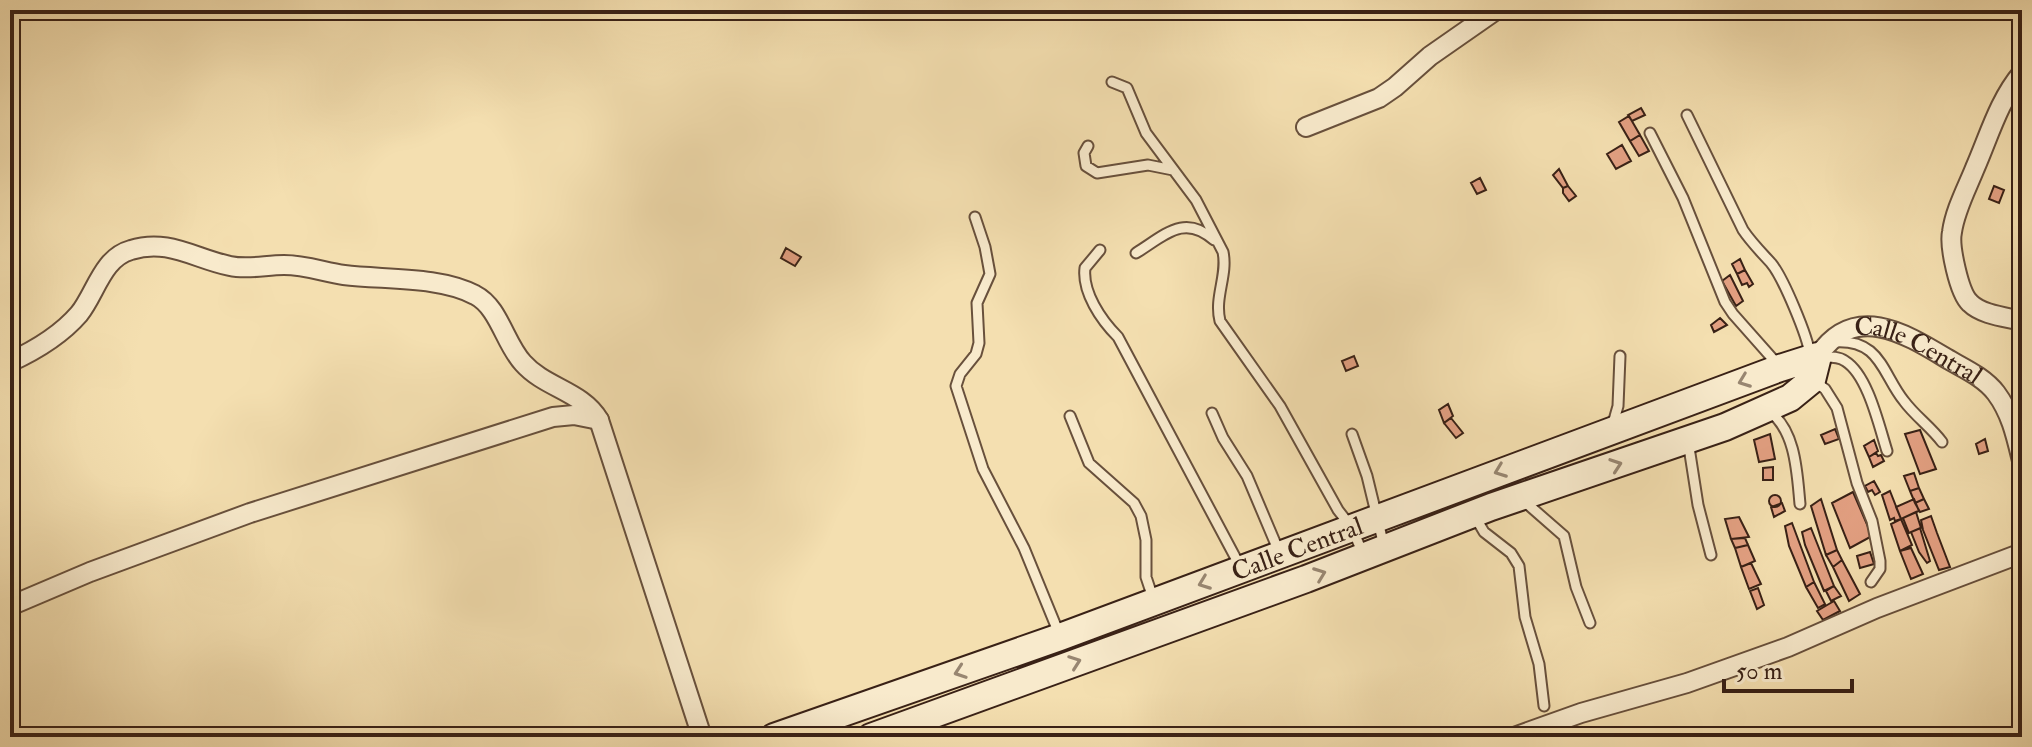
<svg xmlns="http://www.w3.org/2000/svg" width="2032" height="747" font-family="'IM FELL Double Pica',serif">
<rect width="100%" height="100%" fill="#f4dfb0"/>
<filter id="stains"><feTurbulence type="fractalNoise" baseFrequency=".0025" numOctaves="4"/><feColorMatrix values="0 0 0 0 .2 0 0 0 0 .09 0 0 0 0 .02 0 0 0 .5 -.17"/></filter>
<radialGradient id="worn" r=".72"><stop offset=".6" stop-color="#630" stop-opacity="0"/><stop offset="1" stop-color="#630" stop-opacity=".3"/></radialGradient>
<!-- building -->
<path fill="#e3a082" stroke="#392116" stroke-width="2" d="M 1641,108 L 1645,115 L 1632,121 L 1628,115 Z
M 1629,116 L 1640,135 L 1630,141 L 1619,122 Z
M 1640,135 L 1649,151 L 1639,156 L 1630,141 Z
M 1622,145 L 1631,161 L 1616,169 L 1607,154 Z
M 1559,169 L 1568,186 L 1563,188 L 1553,175 Z
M 1480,178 L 1486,190 L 1477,194 L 1471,183 Z
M 1568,186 L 1576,196 L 1569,201 L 1563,193 L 1563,188 Z
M 1994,186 L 2004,190 L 1999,203 L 1989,199 Z
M 786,248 L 801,257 L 795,266 L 781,258 Z
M 1740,259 L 1745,270 L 1737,274 L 1732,264 Z
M 1745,270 L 1753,284 L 1749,287 L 1747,283 L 1742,285 L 1737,274 Z
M 1730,275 L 1743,301 L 1736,306 L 1722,281 Z
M 1720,318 L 1727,325 L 1714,332 L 1711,325 Z
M 1354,356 L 1358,366 L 1346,371 L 1342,361 Z
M 1448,404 L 1453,416 L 1444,423 L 1439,410 Z
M 1451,418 L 1463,433 L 1456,438 L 1444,423 Z
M 1835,429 L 1839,439 L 1825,444 L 1821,435 Z
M 1920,430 L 1936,469 L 1920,474 L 1905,434 Z
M 1770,434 L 1775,459 L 1759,462 L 1754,440 Z
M 1985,439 L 1988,451 L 1979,454 L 1976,444 Z
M 1874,440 L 1878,451 L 1869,457 L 1864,446 Z
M 1876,453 L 1878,456 L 1881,455 L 1884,461 L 1873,467 L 1869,457 Z
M 1773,467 L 1773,480 L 1763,480 L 1763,468 Z
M 1914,473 L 1919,488 L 1910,491 L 1904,476 Z
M 1874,481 L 1880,492 L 1875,495 L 1872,490 L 1868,492 L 1865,486 Z
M 1919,488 L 1924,499 L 1915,503 L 1910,491 Z
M 1890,491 L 1901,519 L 1895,521 L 1894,518 L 1890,520 L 1882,495 Z
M 1853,492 L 1872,536 L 1850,548 L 1832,503 Z
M1769 501a6 6 0 1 1 12 0a6 6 0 1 1-12 0Z
M 1821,499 L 1837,550 L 1826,555 L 1811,506 Z
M 1914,499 L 1919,511 L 1901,519 L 1896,507 Z
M 1924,499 L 1929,509 L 1920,512 L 1915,503 Z
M 1782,503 L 1785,511 L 1774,517 L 1771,507 Z
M 1916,512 L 1921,528 L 1909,533 L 1903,518 Z
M 1931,516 L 1937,533 L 1950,567 L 1939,570 L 1923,530 L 1921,520 Z
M 1739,517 L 1749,537 L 1731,539 L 1725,519 Z
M 1901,519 L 1912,545 L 1900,551 L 1891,524 Z
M 1792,523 L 1814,582 L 1806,587 L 1789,546 L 1785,526 Z
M 1811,528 L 1834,586 L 1824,591 L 1805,545 L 1802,532 Z
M 1920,528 L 1930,561 L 1927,563 L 1919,552 L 1911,532 Z
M 1745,538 L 1748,545 L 1735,548 L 1731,539 Z
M 1748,545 L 1755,561 L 1741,567 L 1735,548 Z
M 1911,548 L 1923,574 L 1911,579 L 1900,551 Z
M 1837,550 L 1842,560 L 1833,567 L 1826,555 Z
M 1870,552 L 1874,564 L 1860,568 L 1857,556 Z
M 1842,560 L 1860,594 L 1849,601 L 1833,567 Z
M 1751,563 L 1761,584 L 1749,589 L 1741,567 Z
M 1814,582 L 1825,604 L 1818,608 L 1806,587 Z
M 1834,586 L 1841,596 L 1831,601 L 1826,591 Z
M 1758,588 L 1764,605 L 1757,609 L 1750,591 Z
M 1834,601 L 1840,611 L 1823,620 L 1817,611 Z"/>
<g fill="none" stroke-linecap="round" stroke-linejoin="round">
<!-- lane casing -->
<g stroke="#68503c" stroke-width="13">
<path id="lane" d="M 1112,82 L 1127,88 L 1146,133 L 1196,200 L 1223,252 C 1228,275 1214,297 1220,321 L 1280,406 L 1338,510 L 1352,528 L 1363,554
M 1687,115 L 1743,230 C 1751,242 1761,252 1771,263 C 1783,277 1808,337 1810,355
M 1650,133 L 1683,198 L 1725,302 L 1733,314 L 1779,366
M 1088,146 L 1084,153 L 1086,166 L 1097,173 L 1148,165 L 1173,170
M 975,217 L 985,247 L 990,274 L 977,303 L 979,343 L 976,354 L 960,374 L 956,386 L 983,469 L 1024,548 L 1060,636
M 1100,250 L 1085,268 C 1082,292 1101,320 1118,337 L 1241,568
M 1136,253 C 1164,236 1184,213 1214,240
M 1833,342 C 1881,338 1882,374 1904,401 C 1915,416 1931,427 1942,442
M 1821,357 C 1829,357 1838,356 1845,361 C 1868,375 1879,426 1887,451
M 1815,382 L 1825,389 L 1837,408 L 1857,483 L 1872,521 L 1880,561 L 1880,569 L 1871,582
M 1769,411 C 1796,431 1797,473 1800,504
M 1212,413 L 1223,438 L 1247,476 L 1280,554
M 1070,416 L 1089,463 L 1134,503 L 1141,516 L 1146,540 L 1146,577 L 1154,601
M 1612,427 L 1618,406 L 1620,356
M 1352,434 L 1367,476 L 1384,546
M 1688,441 L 1698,505 L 1711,555
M 1524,501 L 1564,536 L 1576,587 L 1590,623
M 1474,515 L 1484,532 L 1511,553 L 1519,566 L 1525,617 L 1539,664 L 1544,706"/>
</g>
<!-- street casing -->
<g stroke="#68503c" stroke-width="22">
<g id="street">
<path d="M 2022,73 C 1999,100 1989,136 1975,168 C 1967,188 1955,210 1952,232 C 1949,246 1959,293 1970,303 C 1982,315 2006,317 2022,321"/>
<path d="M 1306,127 L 1379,98 L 1395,87 L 1430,56 L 1496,10"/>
<path id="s1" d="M 1818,356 C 1854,303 1903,332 1946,358 C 1963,368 1984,377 1996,393 C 2011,413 2016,436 2022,461"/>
<path d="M 10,362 C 36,350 60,336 79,314 C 96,293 102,258 131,250 C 168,238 195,259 230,266 C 248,270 266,265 284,265 C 305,265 324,272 344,275 C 383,280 440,276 475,295 C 499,307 505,344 523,363 C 545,388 582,391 599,420 L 702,737"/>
<path d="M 10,606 L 90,572 L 250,513 L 553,417 L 574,415 L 599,420"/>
<path d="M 1514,737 L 1581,713 L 1687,683 L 1788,647 L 1877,608 L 2022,553"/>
</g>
</g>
<!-- secondary casing -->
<g stroke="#392116" stroke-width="30">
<g id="secondary">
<path id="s2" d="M 774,737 L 1060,637 L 1780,368 L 1818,356 L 1812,380 L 1790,398 L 1725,427 L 1491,507 L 1306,579 L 871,737"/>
</g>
</g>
<!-- lane -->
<use href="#lane" stroke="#f8eacc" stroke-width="9"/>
<!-- street -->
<use href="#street" stroke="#f8eacc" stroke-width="18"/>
<!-- secondary -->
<use href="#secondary" stroke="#f8eacc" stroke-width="26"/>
</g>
<!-- one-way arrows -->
<defs><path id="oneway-chevron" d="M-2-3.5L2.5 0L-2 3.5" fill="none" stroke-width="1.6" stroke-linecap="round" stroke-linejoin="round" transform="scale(2)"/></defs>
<g stroke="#988671">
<use href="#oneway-chevron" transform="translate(1744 381) rotate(159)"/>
<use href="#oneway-chevron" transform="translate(1616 465) rotate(-19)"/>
<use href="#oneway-chevron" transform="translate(1500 471) rotate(159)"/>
<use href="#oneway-chevron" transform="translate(1320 574) rotate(-21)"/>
<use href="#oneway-chevron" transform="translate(1204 583) rotate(159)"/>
<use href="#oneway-chevron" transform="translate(1075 662) rotate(-20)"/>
<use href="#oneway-chevron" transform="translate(960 672) rotate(161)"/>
</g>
<g text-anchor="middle" stroke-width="7" stroke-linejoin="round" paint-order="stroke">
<!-- street labels -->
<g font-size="26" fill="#392116" stroke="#f8eacc">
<text dy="9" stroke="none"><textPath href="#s1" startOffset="116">Calle Central</textPath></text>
<text dy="9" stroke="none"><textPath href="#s2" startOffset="556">Calle Central</textPath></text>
</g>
</g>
<!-- margin -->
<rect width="2032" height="747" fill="none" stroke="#f4dfb0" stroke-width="40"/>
<rect x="12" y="12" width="2008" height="723" fill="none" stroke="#392116" stroke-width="4"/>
<rect x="20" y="20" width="1992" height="707" fill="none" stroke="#392116" stroke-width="2"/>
<!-- scale -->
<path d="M1724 679v12h128v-12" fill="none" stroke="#392116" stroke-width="4"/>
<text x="1736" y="679" font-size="24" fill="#392116" stroke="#f8eacc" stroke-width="6" paint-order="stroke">50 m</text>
<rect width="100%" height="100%" filter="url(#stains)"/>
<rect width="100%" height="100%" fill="url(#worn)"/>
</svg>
